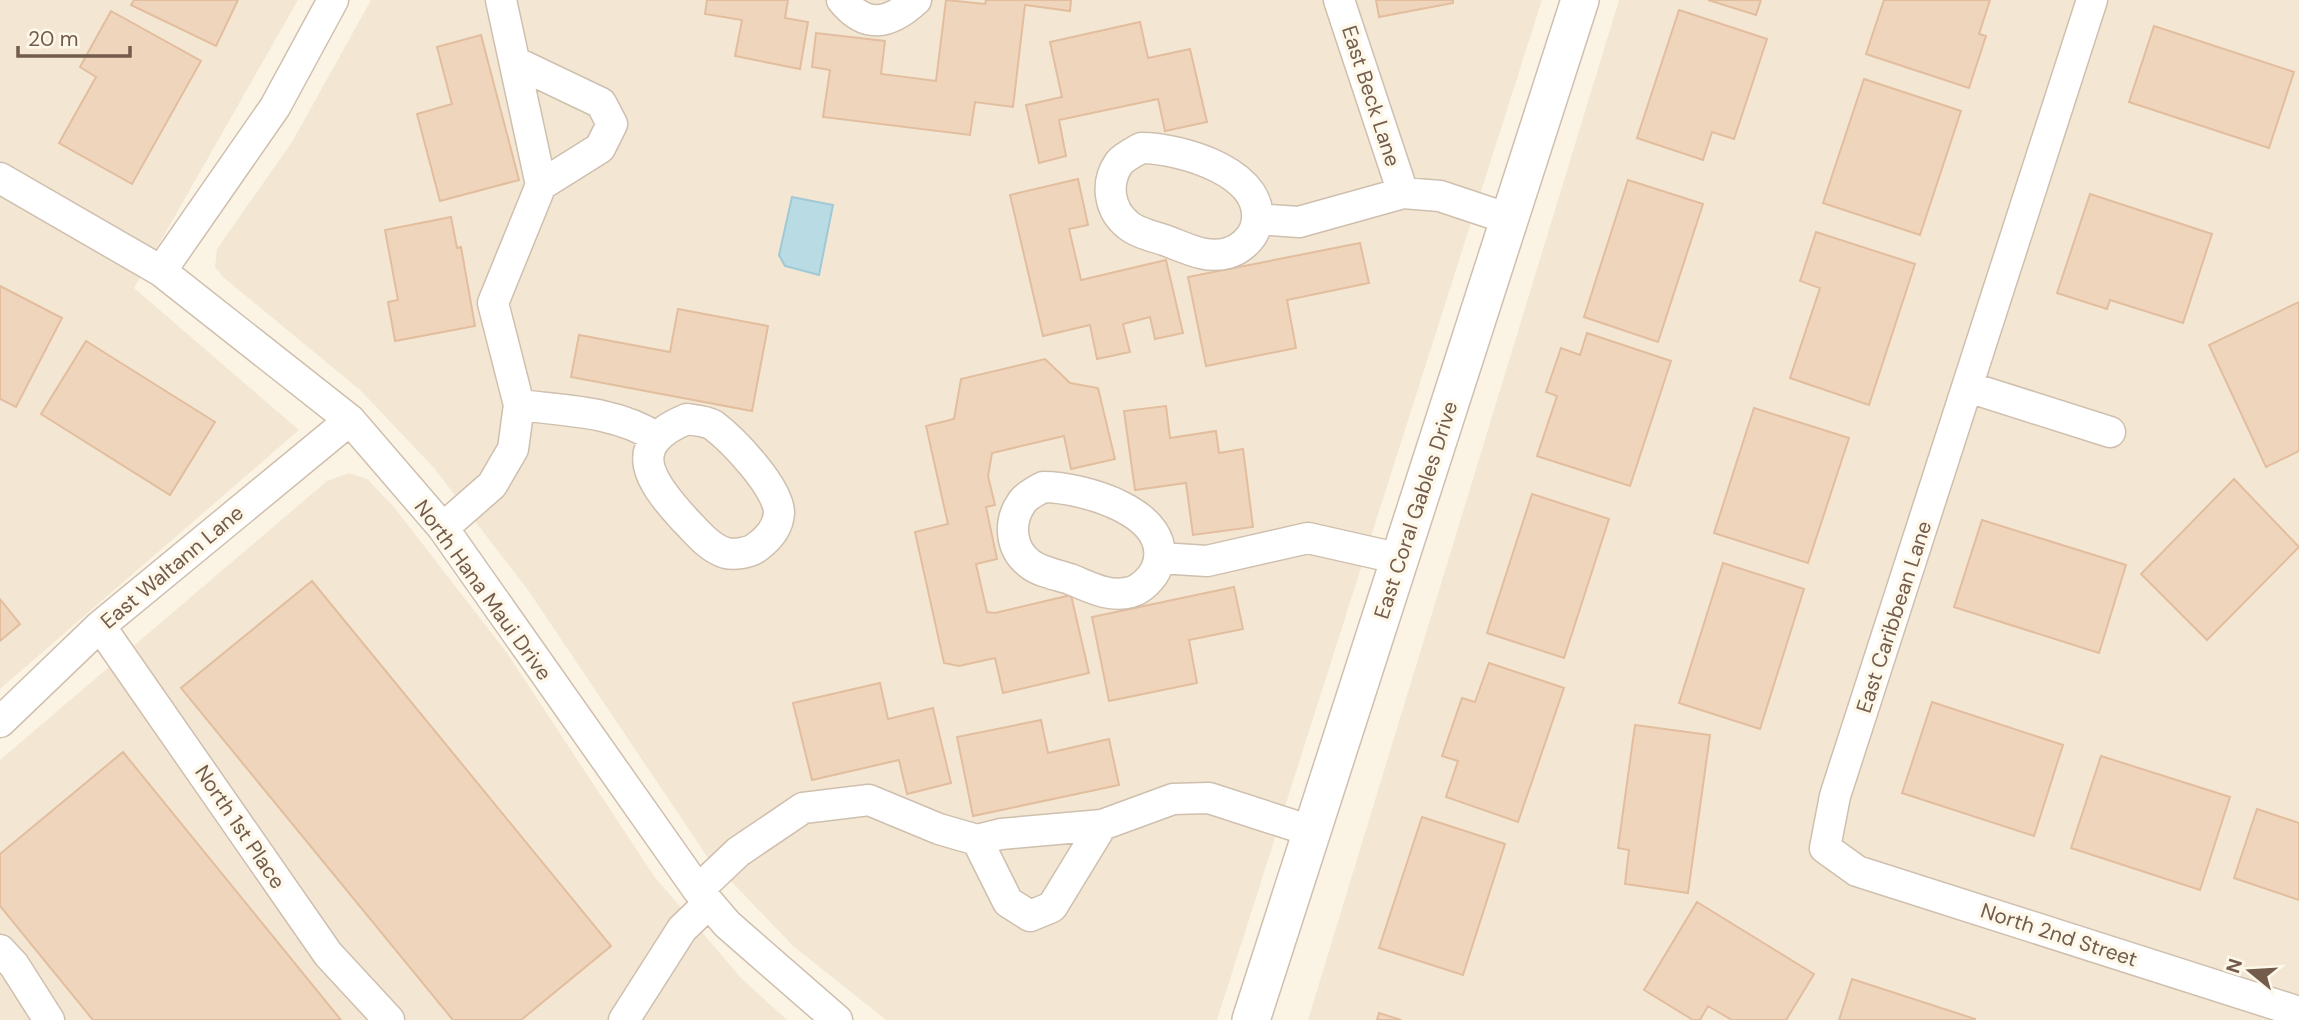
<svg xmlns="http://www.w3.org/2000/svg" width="2299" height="1020" font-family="'DM Sans',sans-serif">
<rect width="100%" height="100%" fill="#fbf4e4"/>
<!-- residential -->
<path fill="#f3e7d3" d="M 0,0 L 298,0 L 134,288 L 299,430 L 0,689 Z
M 371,0 L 1542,0 L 1217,1020 L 886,1020 L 793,946 L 706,855 L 528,590 L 434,468 L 361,391 L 223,277 L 215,267 L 217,249 L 292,142 Z
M 1619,0 L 2299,0 L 2299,1020 L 1308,1020 Z
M 349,473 L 367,479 L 394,507 L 507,653 L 654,876 L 742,979 L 787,1020 L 0,1020 L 0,760 L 307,498 L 327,481 Z"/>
<!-- water -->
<path fill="#b9dbe4" stroke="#a0c9d6" stroke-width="2" d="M 792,197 L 833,205 L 819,275 L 785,266 L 779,255 Z"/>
<!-- building -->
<path fill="#f0d5bd" stroke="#e2bd9e" stroke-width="2" d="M 134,0 L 238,0 L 216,46 L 131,5 Z
M 707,0 L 788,0 L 785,18 L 808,22 L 800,69 L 735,56 L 742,20 L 705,14 Z
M 946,0 L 985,4 L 986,0 L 1071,0 L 1070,11 L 1025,5 L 1013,107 L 975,102 L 970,135 L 823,117 L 830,70 L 812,67 L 816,33 L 885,41 L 881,74 L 936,81 Z
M 1376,0 L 1453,0 L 1453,3 L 1379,17 Z
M 1708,0 L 1761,0 L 1756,15 Z
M 1884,0 L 1990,0 L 1979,34 L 1986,36 L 1969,88 L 1866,54 Z
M 1679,10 L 1767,39 L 1734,139 L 1712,132 L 1703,160 L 1637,138 Z
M 111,11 L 201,61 L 132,184 L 59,143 L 96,77 L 80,67 Z
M 1140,22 L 1148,58 L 1190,49 L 1207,122 L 1165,131 L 1158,99 L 1059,120 L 1066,156 L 1039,163 L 1026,105 L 1062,97 L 1050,42 Z
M 2154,26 L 2294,72 L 2269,148 L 2129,102 Z
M 481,35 L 519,180 L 440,201 L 417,114 L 452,104 L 437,47 Z
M 1864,79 L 1961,111 L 1920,235 L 1823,203 Z
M 1078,179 L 1088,225 L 1069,229 L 1081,280 L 1166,260 L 1183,333 L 1155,339 L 1150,317 L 1123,324 L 1130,352 L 1097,359 L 1090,325 L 1043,336 L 1010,195 Z
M 1628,180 L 1703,204 L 1658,342 L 1584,317 Z
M 2090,194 L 2212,234 L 2183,323 L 2110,300 L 2107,309 L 2057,293 Z
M 451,217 L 457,248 L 461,247 L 475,326 L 395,341 L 388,302 L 398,300 L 385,230 Z
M 1816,232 L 1915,264 L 1869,405 L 1790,378 L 1820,288 L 1800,281 Z
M 1360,243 L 1369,283 L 1287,300 L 1296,348 L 1206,366 L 1188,277 Z
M 0,286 L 62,318 L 16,407 L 0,399 Z
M 2299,302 L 2299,451 L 2266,467 L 2209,345 Z
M 678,309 L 768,326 L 752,411 L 571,377 L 579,335 L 670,352 Z
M 1587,333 L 1671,361 L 1630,486 L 1537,456 L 1557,396 L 1546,392 L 1561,348 L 1580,355 Z
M 86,341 L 215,422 L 170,495 L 41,414 Z
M 1045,359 L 1070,383 L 1098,388 L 1115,459 L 1071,469 L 1064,436 L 992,453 L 988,476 L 995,505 L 986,507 L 997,559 L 976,564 L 987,612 L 995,613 L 1071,595 L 1089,673 L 1003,693 L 995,658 L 959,666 L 944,663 L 915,532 L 948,524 L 926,426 L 954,419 L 961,379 Z
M 1166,406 L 1170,438 L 1216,431 L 1219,453 L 1243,449 L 1253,527 L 1193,535 L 1186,483 L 1135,490 L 1124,411 Z
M 1754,408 L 1849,438 L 1808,563 L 1714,533 Z
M 2234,479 L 2299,547 L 2207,640 L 2141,574 Z
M 1532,494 L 1609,519 L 1564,658 L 1487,633 Z
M 1982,520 L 2126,565 L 2099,653 L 1954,607 Z
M 1723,563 L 1804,589 L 1760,729 L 1679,703 Z
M 312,581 L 611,946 L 521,1020 L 453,1020 L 181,688 Z
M 1234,587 L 1243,629 L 1189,640 L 1197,683 L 1109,701 L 1092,617 Z
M 0,599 L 20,624 L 0,641 Z
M 1489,663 L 1564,688 L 1518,822 L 1446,797 L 1458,761 L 1442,756 L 1462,698 L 1475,702 Z
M 880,683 L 888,719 L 933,708 L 951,783 L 907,794 L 899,760 L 812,780 L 793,703 Z
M 1932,702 L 2063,745 L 2034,836 L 1902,793 Z
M 1041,720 L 1048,753 L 1109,739 L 1119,785 L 973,816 L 957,737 Z
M 1635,725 L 1710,735 L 1688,893 L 1625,884 L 1629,850 L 1618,848 Z
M 123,752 L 341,1020 L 93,1020 L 0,906 L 0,854 Z
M 2101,756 L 2230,797 L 2200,890 L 2071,848 Z
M 2257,809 L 2299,823 L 2299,900 L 2234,878 Z
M 1422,817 L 1505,844 L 1463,975 L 1379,948 Z
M 1697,902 L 1814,974 L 1786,1020 L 1732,1020 L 1708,1006 L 1700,1020 L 1693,1020 L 1644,990 Z
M 1852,979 L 1975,1019 L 1975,1020 L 1839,1020 Z
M 1379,1013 L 1401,1020 L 1377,1020 Z"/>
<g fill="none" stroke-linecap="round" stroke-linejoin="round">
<!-- minor casing -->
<g stroke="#cfbfae" stroke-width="33">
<path id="minor" d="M 842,0 C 866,30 890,24 916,0
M 1339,0 L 1403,193
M 2092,0 L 1835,796 L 1825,848 L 1857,871 L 2299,1012
M 515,62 L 601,103 L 612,124 L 600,148 L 541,185
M 1141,148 C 1180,148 1273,174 1255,229 C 1251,240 1239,250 1228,253 C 1207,259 1188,249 1167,241 C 1156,237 1137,233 1128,225 C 1109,210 1105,183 1119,163 C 1124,157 1134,152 1141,148 Z
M 0,178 L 161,271 L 350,420 L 443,528 L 698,890 L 727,924 L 837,1020
M 1257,219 L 1299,222 L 1403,193 L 1440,196 L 1509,219
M 161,271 L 275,107 L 333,0
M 1968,387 L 2110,432
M 519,405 C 566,411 615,411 656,437
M 687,419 C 695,420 706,421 713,425 C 733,440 779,488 779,513 C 778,528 768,539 757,547 C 750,553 734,555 726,553 C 709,548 697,532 685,520 C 650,482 623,445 687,419 Z
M 1043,487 C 1082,487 1176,513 1157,567 C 1153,578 1141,589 1131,592 C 1109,598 1090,587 1070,579 C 1058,575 1040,572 1030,564 C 1010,549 1008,522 1022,502 C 1026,496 1036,491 1043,487 Z
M 443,528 L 492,485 L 513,449 L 519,405 L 493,303 L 541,185 L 501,0
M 1160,558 L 1207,561 L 1308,538 L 1401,559
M 100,626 L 328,954 L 389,1020
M 0,722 L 100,626 L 350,420
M 977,840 L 1008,902 L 1030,916 L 1052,907 L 1102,825
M 698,890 L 738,852 L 803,808 L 869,800 L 939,829 L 977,840 L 1001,834 L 1102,825 L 1173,799 L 1209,798 L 1311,831
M 0,950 L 14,965 L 49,1020
M 624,1020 L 682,929 L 709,903"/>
</g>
<!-- tertiary casing -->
<g stroke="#cfbfae" stroke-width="40">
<path id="tertiary" d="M 1251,1020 L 1580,0"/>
</g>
<!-- minor -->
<use href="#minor" stroke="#fff" stroke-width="30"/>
<!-- tertiary -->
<use href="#tertiary" stroke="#fff" stroke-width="37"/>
</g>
<g text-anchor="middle" stroke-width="7" stroke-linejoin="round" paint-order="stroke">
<!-- street labels -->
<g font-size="21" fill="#735c4b" stroke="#fef8ea">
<text transform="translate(1371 96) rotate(72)" y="7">East Beck Lane</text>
<text transform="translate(1416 510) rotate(-72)" y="7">East Coral Gables Drive</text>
<text transform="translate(172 567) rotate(-40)" y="7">East Waltann Lane</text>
<text transform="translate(483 590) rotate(54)" y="7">North Hana Maui Drive</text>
<text transform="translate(1894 617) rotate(-72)" y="7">East Caribbean Lane</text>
<text transform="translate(240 827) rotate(56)" y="7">North 1st Place</text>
<text transform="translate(2059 935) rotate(18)" y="7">North 2nd Street</text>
</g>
</g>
<!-- north arrow -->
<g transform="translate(2250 971) rotate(288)" stroke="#fef8ea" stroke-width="5" paint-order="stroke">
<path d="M0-5L12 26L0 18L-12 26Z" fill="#735c4b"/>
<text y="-10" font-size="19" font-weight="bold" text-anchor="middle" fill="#735c4b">N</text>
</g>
<!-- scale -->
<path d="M18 46v10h112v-10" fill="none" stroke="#735c4b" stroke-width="3.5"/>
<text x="28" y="46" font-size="21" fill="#735c4b" stroke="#fef8ea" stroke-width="5" paint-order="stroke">20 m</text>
</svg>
